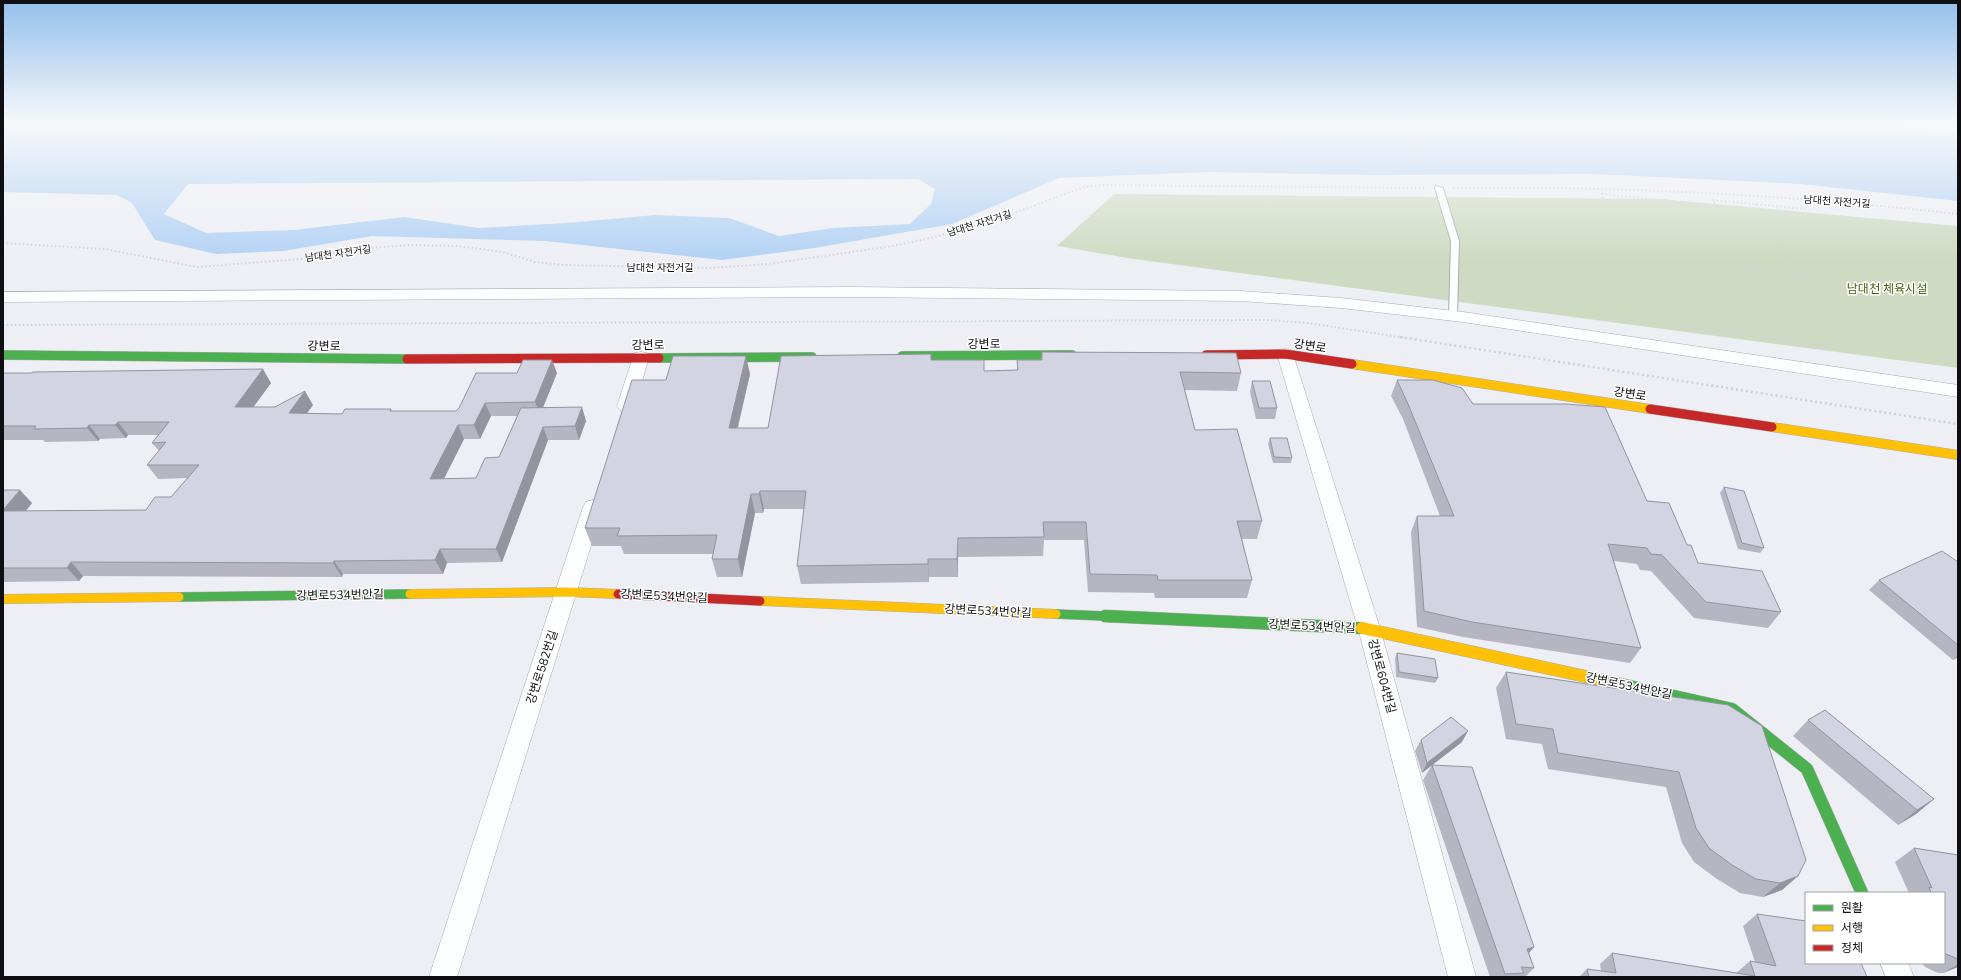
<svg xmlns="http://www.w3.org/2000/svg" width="1961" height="980" font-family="'Nunito Sans','Noto Sans KR',sans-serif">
<rect width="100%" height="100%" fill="#eeeff5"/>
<!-- green -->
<path fill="#cfdac2" d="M 1114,194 L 1661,199 L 1958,226 L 1958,368 L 1134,259 L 1057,246 Z"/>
<!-- water -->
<path fill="#b3d2f4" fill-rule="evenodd" d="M 3,123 L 1884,123 L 1958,134 L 1958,201 L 1801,184 L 1593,174 L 1370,175 L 1209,172 L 1059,178 L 952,224 L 814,248 L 722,260 L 545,241 L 372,236 L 283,251 L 216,254 L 155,240 L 132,203 L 117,195 L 3,192 ZM 918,179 L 935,189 L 931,204 L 910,224 L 833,228 L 779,236 L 729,218 L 655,215 L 567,223 L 479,228 L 404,217 L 294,230 L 206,233 L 164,214 L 188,184 Z"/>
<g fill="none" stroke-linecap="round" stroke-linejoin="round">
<!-- lane casing -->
<g stroke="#acacb1" stroke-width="2">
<path id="lane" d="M 1436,186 L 1443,188 L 1459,241 L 1457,316 L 1453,319 L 1449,316 L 1451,241 L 1435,188 Z"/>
</g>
<!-- street casing -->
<g stroke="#acacb1" stroke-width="1">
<path id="street" d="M 851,287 L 1241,291 L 1341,298 L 1463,312 L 1958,385 L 1958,397 L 1463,322 L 1341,308 L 1241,301 L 851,297 L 3,302 L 3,292 Z
M 1285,349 L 1291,350 L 1293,354 L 1380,628 L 1476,977 L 1448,977 L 1358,628 L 1277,354 L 1279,350 Z
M 641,352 L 647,353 L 649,357 L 635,406 L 632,410 L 626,412 L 620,410 L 617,406 L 633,357 L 635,353 Z
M 593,500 L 600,502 L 603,507 L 457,977 L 429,977 L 583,507 L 586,502 Z
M 1880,963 L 1908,963 L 1914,977 L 1886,977 Z"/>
</g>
<!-- fast-far1 casing -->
<g stroke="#acacb1" stroke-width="10">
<path id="fast-far1" d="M 3,355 L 407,359
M 902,356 L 1072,355
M 659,358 L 812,357
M 179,597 L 410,594
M 1056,614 L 1127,617"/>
</g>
<!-- fast casing -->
<g stroke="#acacb1" stroke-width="13">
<path id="fast" d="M 1105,616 L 1362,628
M 1602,680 L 1732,709 L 1807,769 L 1862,893"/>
</g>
<!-- slow-far1 casing -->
<g stroke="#acacb1" stroke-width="10">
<path id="slow-far1" d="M 1352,364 L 1650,409
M 1772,427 L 1958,455
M 410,594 L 567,592 L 618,594
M 3,599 L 179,597
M 760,601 L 1056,614"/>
</g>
<!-- slow casing -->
<g stroke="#acacb1" stroke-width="13">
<path id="slow" d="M 1362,628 L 1602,680"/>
</g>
<!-- jam casing -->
<g stroke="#acacb1" stroke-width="10">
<path id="jam" d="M 1206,355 L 1285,354 L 1352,364
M 407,359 L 659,358
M 1650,409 L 1772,427
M 618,594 L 760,601"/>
</g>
<!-- path-far1 -->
<path stroke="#d2d2d4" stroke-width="2" stroke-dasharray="1.5 2.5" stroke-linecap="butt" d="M 1398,123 L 1432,177
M 1453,188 C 1622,186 1790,195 1958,214
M 1604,202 L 1602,194 L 1717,206
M 1756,204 L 1828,338
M 1721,214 L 1713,200 L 1805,209
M 3,243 L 105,249 L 197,267 L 301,259 L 356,249 L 410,245 L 458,246 L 503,252 L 535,262 L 564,265 L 710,268 L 768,264 L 893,246 L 935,237 L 998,219 L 1084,187 L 1103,185 L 1426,188
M 1732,244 L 1751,283
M 1744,268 L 1841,279
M 1612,306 L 1616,318 L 1768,338
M 3,325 L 1268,320 L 1308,323 L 1406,338"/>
<!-- path -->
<path stroke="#d2d2d4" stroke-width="2.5" stroke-dasharray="2 3" stroke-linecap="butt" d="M 1400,337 L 1958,424
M 1760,337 L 1833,347 L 1828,337"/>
<!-- lane -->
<use href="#lane" fill="#fcfdfe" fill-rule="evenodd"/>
<!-- street -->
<use href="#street" fill="#fcfdfe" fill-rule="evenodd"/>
<!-- fast-far1 -->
<use href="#fast-far1" stroke="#4caf50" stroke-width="9"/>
<!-- fast -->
<use href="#fast" stroke="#4caf50" stroke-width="12"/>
<!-- slow-far1 -->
<use href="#slow-far1" stroke="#ffc107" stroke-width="9"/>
<!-- slow -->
<use href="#slow" stroke="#ffc107" stroke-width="12"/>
<!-- jam -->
<use href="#jam" stroke="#c62828" stroke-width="9"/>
</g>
<!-- wall -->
<path fill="#b5b6c2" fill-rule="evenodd" d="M 1042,352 L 1241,373 L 1237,391 L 1185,390 L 1195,430 L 1262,521 L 1257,539 L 1242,539 L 1252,580 L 1247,598 L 1155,598 L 1154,593 L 1088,592 L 1084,540 L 1044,540 L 1043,556 L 958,557 L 958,577 L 929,577 L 929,582 L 801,584 L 797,566 L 804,509 L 764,509 L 763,513 L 755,513 L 742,577 L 717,577 L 712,559 L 713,554 L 624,554 L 621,546 L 592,546 L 585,528 L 666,380 L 750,374 L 738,428 L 768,428 L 931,360 L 984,371 L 1017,370 L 1017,360 L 1041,360 Z
M 3,373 L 271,383 L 253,407 L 275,407 L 313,405 L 307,413 L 342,414 L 391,409 L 392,411 L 456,411 L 517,373 L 557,373 L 543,407 L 586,421 L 579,440 L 548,440 L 502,562 L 447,563 L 443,574 L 343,574 L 342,577 L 83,576 L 79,581 L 3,582 L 3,490 L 32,503 L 26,511 L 146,510 L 171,497 L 187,478 L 158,479 L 147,465 L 159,451 L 152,443 L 158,435 L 128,435 L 126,438 L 100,439 L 98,441 L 45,442 L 43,440 L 3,440 ZM 491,416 L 517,416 L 499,457 L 476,478 L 444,479 L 464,439 L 480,439 Z
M 1397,380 L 1473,404 L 1647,501 L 1687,545 L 1698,563 L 1781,612 L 1768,628 L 1694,618 L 1651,571 L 1640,570 L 1637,564 L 1614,561 L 1641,648 L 1630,663 L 1463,637 L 1417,627 L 1411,532 L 1417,516 L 1440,516 L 1403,419 L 1391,396 Z
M 1252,381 L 1277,408 L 1275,419 L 1256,419 L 1250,392 Z
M 1270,438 L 1292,458 L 1291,463 L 1273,463 L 1268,444 Z
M 1724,487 L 1764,548 L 1760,553 L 1738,549 L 1720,493 Z
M 1958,562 L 1958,657 L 1953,660 L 1869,590 L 1879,580 Z
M 1397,653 L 1438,678 L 1435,683 L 1396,677 L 1395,658 Z
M 1506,672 L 1728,705 L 1798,876 L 1782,890 L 1763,897 L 1740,893 L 1717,879 L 1694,862 L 1682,843 L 1666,787 L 1548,769 L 1542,744 L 1506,739 L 1496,688 Z
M 1808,720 L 1934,799 L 1916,814 L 1898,825 L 1793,736 Z
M 1421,740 L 1462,742 L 1432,765 L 1534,947 L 1529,953 L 1534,968 L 1525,977 L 1490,977 L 1423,780 L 1432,765 L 1422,773 L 1415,751 Z
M 1914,848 L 1958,855 L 1958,967 L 1943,973 L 1938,973 L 1925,967 L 1922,963 L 1944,963 L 1944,893 L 1909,893 L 1895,862 Z
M 1757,914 L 1867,977 L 1579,977 L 1587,969 L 1601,971 L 1600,964 L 1612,953 L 1736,973 L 1750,961 L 1755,962 L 1743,926 Z"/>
<!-- shaded-wall -->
<path fill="#93949e" d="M 746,356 L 750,374 L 733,446 L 729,428 Z
M 552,360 L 557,373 L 540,415 L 535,402 Z
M 263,369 L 271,383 L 244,420 L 235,407 Z
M 305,391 L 313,405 L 297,427 L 289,413 Z
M 485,403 L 491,416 L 480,439 L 474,425 Z
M 582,407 L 586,421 L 579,440 L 575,426 Z
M 118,422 L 128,435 L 126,438 L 115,425 Z
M 89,425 L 100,439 L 98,441 L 87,428 Z
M 458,425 L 464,439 L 437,492 L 430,479 Z
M 543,427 L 548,440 L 502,562 L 496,549 Z
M 20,490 L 32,503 L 14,525 L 3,512 L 3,510 Z
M 760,491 L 764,509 L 763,513 L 759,494 Z
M 751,494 L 755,513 L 742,577 L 738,559 Z
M 958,538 L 958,577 L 957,559 Z
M 440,549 L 447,563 L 443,574 L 435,560 Z
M 928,559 L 929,577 L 929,582 L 928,564 Z
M 334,561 L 343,574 L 342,577 L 333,563 Z
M 71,562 L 83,576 L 79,581 L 67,568 Z
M 1958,655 L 1958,657 L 1953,660 Z
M 1468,731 L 1462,742 L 1422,773 L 1427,763 Z
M 1934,799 L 1916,814 L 1898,825 L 1917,810 Z
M 1798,876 L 1782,890 L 1763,897 L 1780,883 Z
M 1534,947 L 1522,961 L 1527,949 Z
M 1958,964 L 1958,967 L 1943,973 Z"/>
<!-- building -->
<path fill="#d2d4e1" stroke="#93949e" d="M 1042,352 L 1236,353 L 1241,373 L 1180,372 L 1195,430 L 1237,429 L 1262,521 L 1237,521 L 1252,580 L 1158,580 L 1157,575 L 1090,574 L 1086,522 L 1043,522 L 1044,537 L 958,538 L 957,559 L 928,559 L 928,564 L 797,566 L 806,491 L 760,491 L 759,494 L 751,494 L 738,559 L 712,559 L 717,535 L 617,536 L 620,528 L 585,528 L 632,380 L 666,380 L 673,356 L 746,356 L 729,428 L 768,428 L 781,356 L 931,354 L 931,360 L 984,360 L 984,371 L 1018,370 L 1017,360 L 1042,360 Z
M 523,360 L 552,360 L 535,402 L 485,403 L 474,425 L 458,425 L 430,479 L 476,478 L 485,458 L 499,457 L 521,408 L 582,407 L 575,426 L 543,427 L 496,549 L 440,549 L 435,560 L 334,561 L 333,563 L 71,562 L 67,568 L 3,568 L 3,511 L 146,510 L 155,497 L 171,497 L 199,465 L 147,465 L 166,442 L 152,443 L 169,422 L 118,422 L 115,425 L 89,425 L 87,428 L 34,429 L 36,426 L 3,426 L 3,373 L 31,373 L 33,372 L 263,369 L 235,407 L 275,407 L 305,391 L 289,413 L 342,414 L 345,409 L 391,409 L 390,411 L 456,411 L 459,408 L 476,373 L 517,373 Z
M 1397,380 L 1433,380 L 1462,388 L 1473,404 L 1566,404 L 1605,407 L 1647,501 L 1669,503 L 1687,545 L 1691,545 L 1698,563 L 1762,571 L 1781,612 L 1706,602 L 1662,555 L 1651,554 L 1647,548 L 1608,544 L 1641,648 L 1472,622 L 1424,611 L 1417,516 L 1454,516 L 1408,404 Z
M 1252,381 L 1270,381 L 1277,408 L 1259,408 Z
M 1270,438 L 1287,438 L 1292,458 L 1274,457 Z
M 1724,487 L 1744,491 L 1764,548 L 1742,543 Z
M 3,490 L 20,490 L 3,510 Z
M 1942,551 L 1958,562 L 1958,645 L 1879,580 Z
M 1397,653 L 1435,659 L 1438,678 L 1399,672 Z
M 1506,672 L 1728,705 L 1762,726 L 1806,860 L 1798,876 L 1780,883 L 1756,879 L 1732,865 L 1709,848 L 1696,828 L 1679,772 L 1558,753 L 1553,729 L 1516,724 Z
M 1825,710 L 1934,799 L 1917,810 L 1808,720 Z
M 1451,717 L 1468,731 L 1427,763 L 1421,740 Z
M 1432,765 L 1472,767 L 1534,947 L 1527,949 L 1534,968 L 1521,967 L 1524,973 L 1505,974 Z
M 1914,848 L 1958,855 L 1958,959 L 1946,954 L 1944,952 L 1944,924 L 1945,923 L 1944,920 L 1944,893 L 1931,893 L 1929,887 L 1932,888 Z
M 1757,914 L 1806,921 L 1806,963 L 1861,963 L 1867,977 L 1589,977 L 1587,969 L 1616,973 L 1612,953 L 1755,976 L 1750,961 L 1776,966 Z"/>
<!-- sky -->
<linearGradient id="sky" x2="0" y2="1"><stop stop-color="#93c0ed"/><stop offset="0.47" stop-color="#f7f8fa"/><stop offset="1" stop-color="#f7f8fa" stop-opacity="0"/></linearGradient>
<rect width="1961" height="261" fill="url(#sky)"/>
<g text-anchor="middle" stroke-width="3" stroke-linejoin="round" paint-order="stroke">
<!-- far-street labels -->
<g font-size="10" fill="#0f0f13" stroke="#fff">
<text transform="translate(1837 201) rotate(4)" y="4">남대천 자전거길</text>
<text transform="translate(979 223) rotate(-17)" y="4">남대천 자전거길</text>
<text transform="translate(338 253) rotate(-8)" y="4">남대천 자전거길</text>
<text x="660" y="271">남대천 자전거길</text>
</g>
<!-- park labels -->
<g font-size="12" fill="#49610b" stroke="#fff">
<text x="1887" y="293">남대천 체육시설</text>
</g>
<!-- street labels -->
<g font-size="12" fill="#0f0f13" stroke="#fff">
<text x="984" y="348">강변로</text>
<text x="648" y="349">강변로</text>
<text transform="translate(324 346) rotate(1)" y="4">강변로</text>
<text transform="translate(1310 346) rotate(9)" y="4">강변로</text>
<text transform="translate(1630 394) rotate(9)" y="4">강변로</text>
<text transform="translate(340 595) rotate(-1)" y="4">강변로534번안길</text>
<text transform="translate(664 596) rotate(3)" y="4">강변로534번안길</text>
<text transform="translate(988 611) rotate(3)" y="4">강변로534번안길</text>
<text transform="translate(1312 626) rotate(3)" y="4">강변로534번안길</text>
<text transform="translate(542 667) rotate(-72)" y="4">강변로582번길</text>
<text transform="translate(1382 676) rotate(75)" y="4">강변로604번길</text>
<text transform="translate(1629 686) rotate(12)" y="4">강변로534번안길</text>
</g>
</g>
<!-- border -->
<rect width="1961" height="980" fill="none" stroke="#0f0f13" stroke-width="8"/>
<!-- legend -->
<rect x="1805" y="892" width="140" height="72" fill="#ffffff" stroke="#9f9fa1"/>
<rect x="1813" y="905" width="20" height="6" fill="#4caf50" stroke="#9f9fa1"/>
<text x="1841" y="912" font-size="12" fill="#0f0f13">원활</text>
<rect x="1813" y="925" width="20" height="6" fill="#ffc107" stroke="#9f9fa1"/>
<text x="1841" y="932" font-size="12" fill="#0f0f13">서행</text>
<rect x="1813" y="945" width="20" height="6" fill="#c62828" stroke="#9f9fa1"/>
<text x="1841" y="952" font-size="12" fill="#0f0f13">정체</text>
</svg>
